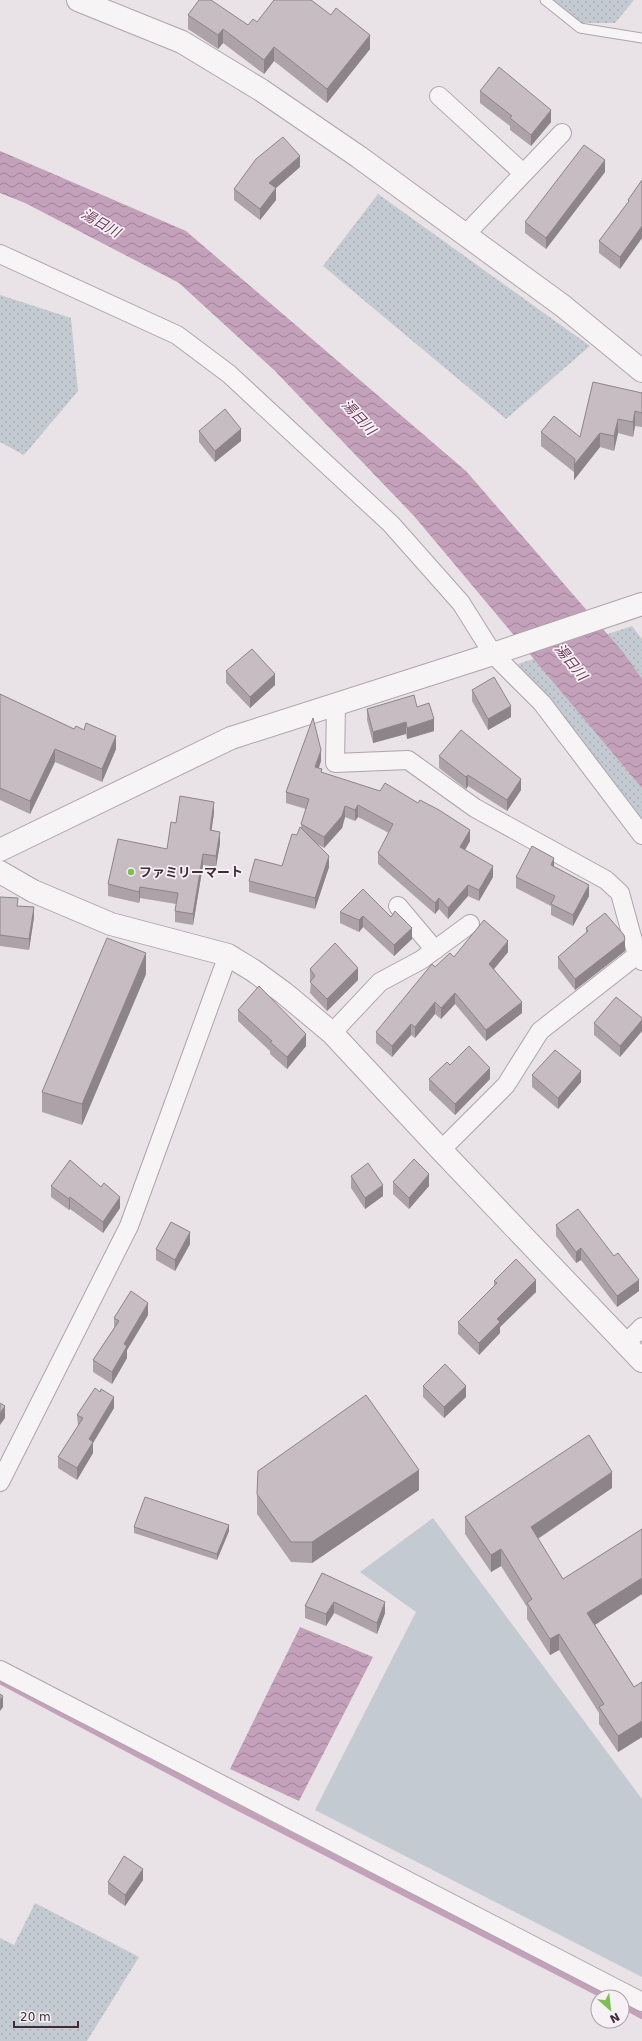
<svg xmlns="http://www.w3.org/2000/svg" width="642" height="2041" font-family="'DejaVu Sans','Noto Sans JP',sans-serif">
<defs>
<pattern id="grass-dots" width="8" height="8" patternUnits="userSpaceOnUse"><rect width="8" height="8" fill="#c4cad1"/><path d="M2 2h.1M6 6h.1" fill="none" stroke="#a9aeb4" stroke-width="1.8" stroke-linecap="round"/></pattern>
<pattern id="water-waves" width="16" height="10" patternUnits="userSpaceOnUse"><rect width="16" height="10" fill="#c4a1ba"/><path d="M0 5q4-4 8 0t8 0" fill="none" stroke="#a18398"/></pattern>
</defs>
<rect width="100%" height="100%" fill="#e9e2e6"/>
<!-- grass -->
<path fill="url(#grass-dots)" d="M 545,0 L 634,0 L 615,23 L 574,23 Z
M 378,194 L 590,346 L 506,419 L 323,266 Z
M 0,295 L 71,318 L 78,391 L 24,455 L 0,442 Z
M 632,626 L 642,639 L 642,826 L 518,664 Z
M 35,1903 L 139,1957 L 87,2041 L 0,2041 L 0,1938 L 14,1945 Z"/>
<!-- garden -->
<path fill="#c4cad1" d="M 433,1518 L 642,1799 L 642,1977 L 315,1810 L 416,1612 L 360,1572 Z"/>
<!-- water -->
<path fill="url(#water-waves)" d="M 0,151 L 186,231 L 466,471 L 623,652 L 642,679 L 642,788 L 414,516 L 274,370 L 179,283 L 25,203 L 0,193 Z
M 300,1627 L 373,1657 L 299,1801 L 230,1769 Z"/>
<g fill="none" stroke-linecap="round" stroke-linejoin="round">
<!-- stream -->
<path stroke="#c4a1ba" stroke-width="6" d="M 0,1681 L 227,1802 L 606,1997
M 622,2005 L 642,2016"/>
<!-- service casing -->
<g stroke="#afa4aa" stroke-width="11">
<path id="service" d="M 545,0 L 580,28 L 642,38"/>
</g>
<!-- minor casing -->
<g stroke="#afa4aa" stroke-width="20">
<path id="minor" d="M 439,96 L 523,173
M 465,235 L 562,133
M 0,254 L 177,335 L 229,374 L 391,524 L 461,603 L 493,654 L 542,703 L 642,835
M 336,704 L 335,763 L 408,760 L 475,808 L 606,880 L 620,893 L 637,955 L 642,961
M 398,906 L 435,950
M 332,1033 L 380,982 L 421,960 L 470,924
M 441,1150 L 506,1085 L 540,1031 L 637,955
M 626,1343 L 642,1327
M 0,1482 L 129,1226 L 228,955
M 0,1670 L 642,2002"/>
</g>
<!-- tertiary casing -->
<g stroke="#afa4aa" stroke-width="24">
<path id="tertiary" d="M 78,0 L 182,42 L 261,90 L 359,157 L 563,306 L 642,371
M 0,850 L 231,738 L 493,654 L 642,604
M 0,872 L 33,891 L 111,924 L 228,955 L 254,971 L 284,993 L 332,1033 L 441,1150 L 642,1361"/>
</g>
<!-- service -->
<use href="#service" stroke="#f7f4f6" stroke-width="9"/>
<!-- minor -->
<use href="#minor" stroke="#f7f4f6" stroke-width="18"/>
<!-- tertiary -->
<use href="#tertiary" stroke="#f7f4f6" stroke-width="22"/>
</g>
<!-- wall -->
<path fill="#aca2a8" d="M 188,15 L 248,25 L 257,22 L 370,49 L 327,103 L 274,61 L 264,74 L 223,43 L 218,49 L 188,29 Z
M 480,91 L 551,122 L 531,146 L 510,130 L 510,126 L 480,103 Z
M 300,167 L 276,188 L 276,200 L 260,220 L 234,200 L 234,189 Z
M 605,172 L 546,249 L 525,233 L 525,222 Z
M 642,180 L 642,238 L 620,269 L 599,253 L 599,241 L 628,203 L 628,200 Z
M 642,393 L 642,427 L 635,426 L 633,437 L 618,433 L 614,451 L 600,447 L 574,480 L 574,472 L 541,446 L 541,432 L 580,437 Z
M 199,431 L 241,441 L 215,462 L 199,442 Z
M 226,671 L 275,685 L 250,708 L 226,683 Z
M 472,690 L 511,717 L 488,730 L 472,701 Z
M 0,694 L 74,729 L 84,730 L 116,749 L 102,782 L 55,762 L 30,814 L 0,800 Z
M 417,707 L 434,731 L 407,739 L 406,734 L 373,743 L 367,720 L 367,709 Z
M 439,756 L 521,790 L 507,811 L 468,786 L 466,789 L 439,768 Z
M 321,761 L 319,768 L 322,773 L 470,841 L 465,850 L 493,877 L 479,901 L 468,896 L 448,919 L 439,909 L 435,914 L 378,864 L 378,853 L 389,833 L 358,817 L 355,821 L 345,817 L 342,828 L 324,848 L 317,844 L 329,867 L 315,909 L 249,892 L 249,881 L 282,866 L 301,828 L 301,824 L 306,809 L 286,803 L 286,792 Z
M 214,813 L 211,830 L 220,843 L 216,867 L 203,865 L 193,925 L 175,922 L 175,911 L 176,904 L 140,898 L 139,903 L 108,896 L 108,884 L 167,849 L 176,823 Z
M 554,867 L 589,896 L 573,926 L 551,915 L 551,906 L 516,888 L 516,877 Z
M 363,889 L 412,939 L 394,956 L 363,927 L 359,932 L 340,923 L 340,912 Z
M 0,897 L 18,906 L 34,917 L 29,950 L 0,946 Z
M 586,928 L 625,951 L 575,990 L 558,968 L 558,957 L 586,933 Z
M 508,952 L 494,969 L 522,1013 L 486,1041 L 455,1004 L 441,1019 L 435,1014 L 415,1038 L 411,1035 L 392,1057 L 376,1043 L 376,1032 L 435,967 L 454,957 Z
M 310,969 L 358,980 L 327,1011 L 310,993 L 311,981 L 310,981 Z
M 146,974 L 82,1125 L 42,1112 L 42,1092 Z
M 238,1010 L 306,1046 L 287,1069 L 270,1054 L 270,1051 L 238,1021 Z
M 642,1018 L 642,1031 L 620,1057 L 594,1035 L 594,1023 Z
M 450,1065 L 490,1079 L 455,1115 L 429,1090 L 429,1079 Z
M 532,1075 L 581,1082 L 558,1109 L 532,1087 Z
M 351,1176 L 383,1196 L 365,1209 L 351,1188 Z
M 393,1182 L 429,1186 L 409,1209 L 393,1194 Z
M 51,1186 L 120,1208 L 103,1233 L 70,1209 L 69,1210 L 51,1197 Z
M 556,1225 L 614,1256 L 639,1291 L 617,1307 L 581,1260 L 576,1263 L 556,1236 Z
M 190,1244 L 175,1271 L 156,1260 L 156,1249 Z
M 494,1281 L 536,1292 L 500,1327 L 500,1333 L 479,1355 L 458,1334 L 458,1322 L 494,1286 Z
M 148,1315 L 127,1350 L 127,1358 L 112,1384 L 93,1372 L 93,1360 L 114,1328 L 114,1318 Z
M 423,1386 L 466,1397 L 444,1418 L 423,1397 Z
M 114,1408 L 93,1443 L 93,1453 L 77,1480 L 58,1468 L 58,1457 L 78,1426 L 77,1415 Z
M 612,1488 L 538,1539 L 563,1579 L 642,1529 L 642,1594 L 595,1625 L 634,1687 L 642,1682 L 642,1737 L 618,1752 L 599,1724 L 599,1713 L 559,1650 L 550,1655 L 527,1619 L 527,1607 L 501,1566 L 491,1572 L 465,1534 L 465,1517 Z
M 419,1490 L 312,1563 L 291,1562 L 257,1514 L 257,1494 Z
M 134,1527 L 229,1531 L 217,1560 L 134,1533 Z
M 322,1573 L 385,1613 L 377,1634 L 334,1613 L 326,1626 L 305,1618 L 305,1606 Z
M 143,1880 L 125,1906 L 108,1894 L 108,1882 Z"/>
<!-- shaded-wall -->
<path fill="#8c8488" d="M 223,29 L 223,43 L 218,49 L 218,35 Z
M 370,35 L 370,49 L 327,103 L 327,89 Z
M 274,47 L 274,61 L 264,74 L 264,60 Z
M 551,110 L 551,122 L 531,146 L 531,135 Z
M 300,156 L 300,167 L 276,188 L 276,200 L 260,220 L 260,209 L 269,183 Z
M 605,160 L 605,172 L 546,249 L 546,238 Z
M 642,226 L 642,238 L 620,269 L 620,257 Z
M 635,411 L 635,426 L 633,437 L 633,422 Z
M 618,419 L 618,433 L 614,451 L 614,436 Z
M 241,429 L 241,441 L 215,462 L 215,451 Z
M 600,433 L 600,447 L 574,480 L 574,465 Z
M 275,674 L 275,685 L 250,708 L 250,697 Z
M 511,706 L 511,717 L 488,730 L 488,719 Z
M 434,719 L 434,731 L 407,739 L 407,728 Z
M 406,722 L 406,734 L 373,743 L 373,732 Z
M 116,736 L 116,749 L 102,782 L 102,769 Z
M 55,749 L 55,762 L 30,814 L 30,801 Z
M 321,750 L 321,761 L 315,778 L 315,767 Z
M 468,775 L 468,786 L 466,789 L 466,777 Z
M 521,779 L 521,790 L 507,811 L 507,800 Z
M 214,802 L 214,813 L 210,841 L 210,830 Z
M 358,805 L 358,817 L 355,821 L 355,810 Z
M 345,806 L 345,817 L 342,828 L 324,848 L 324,837 Z
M 470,830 L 470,841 L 460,858 L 460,847 Z
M 220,832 L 220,843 L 216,867 L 216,856 Z
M 203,854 L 203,865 L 193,925 L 193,914 Z
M 329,856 L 329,867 L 315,909 L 315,898 Z
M 554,858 L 554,869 L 551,865 Z
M 493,866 L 493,877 L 479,901 L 479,890 Z
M 468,885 L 468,896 L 448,919 L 448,908 Z
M 589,885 L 589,896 L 573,926 L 573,915 Z
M 140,887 L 140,898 L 139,903 L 139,892 Z
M 439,898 L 439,909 L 435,914 L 435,903 Z
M 34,907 L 34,917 L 29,950 L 29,939 Z
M 363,916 L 363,927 L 359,932 L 359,920 Z
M 412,928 L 412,939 L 394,956 L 394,945 Z
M 625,940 L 625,951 L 575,990 L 575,979 Z
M 508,941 L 508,952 L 489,975 L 489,964 Z
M 146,953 L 146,974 L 82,1125 L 82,1104 Z
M 358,968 L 358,980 L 327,1011 L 327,999 Z
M 455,993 L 455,1004 L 441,1019 L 441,1008 Z
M 435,1002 L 435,1014 L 415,1038 L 415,1027 Z
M 522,1002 L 522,1013 L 486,1041 L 486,1030 Z
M 642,1020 L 642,1031 L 620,1057 L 620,1046 Z
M 411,1024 L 411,1035 L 392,1057 L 392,1046 Z
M 306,1034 L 306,1046 L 287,1069 L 287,1057 Z
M 490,1068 L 490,1079 L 455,1115 L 455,1104 Z
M 581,1071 L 581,1082 L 558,1109 L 558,1098 Z
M 429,1174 L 429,1186 L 409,1209 L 409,1198 Z
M 383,1185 L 383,1196 L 365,1209 L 365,1198 Z
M 70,1197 L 70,1209 L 69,1210 L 69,1199 Z
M 120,1197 L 120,1208 L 103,1233 L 103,1222 Z
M 190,1232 L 190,1244 L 175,1271 L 175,1260 Z
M 581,1248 L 581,1260 L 576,1263 L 576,1252 Z
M 536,1280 L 536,1292 L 500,1327 L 500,1333 L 479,1355 L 479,1343 L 497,1319 Z
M 639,1280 L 639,1291 L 617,1307 L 617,1296 Z
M 148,1303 L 148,1315 L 127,1350 L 127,1358 L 112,1384 L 112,1372 L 124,1344 Z
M 466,1386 L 466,1397 L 444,1418 L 444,1407 Z
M 114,1397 L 114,1408 L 93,1443 L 93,1453 L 77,1480 L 77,1468 L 89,1439 Z
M 5,1406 L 5,1418 L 0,1425 L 0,1413 Z
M 419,1470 L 419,1490 L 312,1563 L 312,1542 Z
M 612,1472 L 612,1488 L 531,1543 L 531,1527 Z
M 229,1525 L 229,1531 L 217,1560 L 217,1554 Z
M 501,1549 L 501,1566 L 491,1572 L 491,1555 Z
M 642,1578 L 642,1594 L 587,1630 L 587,1613 Z
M 334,1602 L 334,1613 L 326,1626 L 326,1614 Z
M 385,1602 L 385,1613 L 377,1634 L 377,1623 Z
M 559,1634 L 559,1650 L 550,1655 L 550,1639 Z
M 3,1696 L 3,1707 L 0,1711 L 0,1700 Z
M 642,1721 L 642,1737 L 618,1752 L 618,1736 Z
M 143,1869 L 143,1880 L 125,1906 L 125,1895 Z"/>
<!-- building -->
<path fill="#c8bcc3" stroke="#8c8488" d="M 199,0 L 211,0 L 248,25 L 253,19 L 257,22 L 274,0 L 311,0 L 331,15 L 336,8 L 370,35 L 327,89 L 274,47 L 264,60 L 223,29 L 218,35 L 188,15 Z
M 499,67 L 551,110 L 531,135 L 510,118 L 512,116 L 480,91 Z
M 283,137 L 300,156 L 269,183 L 276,188 L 260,209 L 234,189 L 256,159 Z
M 584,145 L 605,160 L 546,238 L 525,222 Z
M 642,180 L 642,226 L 620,257 L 599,241 L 629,201 L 628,200 Z
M 593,382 L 642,393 L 642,413 L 635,411 L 633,422 L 618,419 L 614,436 L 600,433 L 574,465 L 575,459 L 541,432 L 554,416 L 580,437 Z
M 225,409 L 241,429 L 215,451 L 199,431 Z
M 252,649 L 275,674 L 250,697 L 226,671 Z
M 494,677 L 511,706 L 488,719 L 472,690 Z
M 0,694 L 74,729 L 76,726 L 84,730 L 86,723 L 116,736 L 102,769 L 55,749 L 30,801 L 0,788 Z
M 414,695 L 417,707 L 429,703 L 434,719 L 407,728 L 406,722 L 373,732 L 367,709 Z
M 313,718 L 321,750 L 315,767 L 322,769 L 321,772 L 380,791 L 385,783 L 418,803 L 420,800 L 439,810 L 470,830 L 460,847 L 493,866 L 479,890 L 468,885 L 448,908 L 439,898 L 435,903 L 378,853 L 393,824 L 358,805 L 355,810 L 345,806 L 342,816 L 324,837 L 301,824 L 309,799 L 286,792 Z
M 461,730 L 521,779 L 507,800 L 468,775 L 466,777 L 439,756 Z
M 180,796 L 214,802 L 210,830 L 220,832 L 216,856 L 203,854 L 193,914 L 175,911 L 178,893 L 140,887 L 139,892 L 108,884 L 118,839 L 167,849 L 171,822 L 176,823 Z
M 300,827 L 329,856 L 315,898 L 249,881 L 255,859 L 282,866 L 292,834 L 297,835 Z
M 532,846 L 554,858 L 551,865 L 589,885 L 573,915 L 551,904 L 555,896 L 516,877 Z
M 363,889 L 391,917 L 395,911 L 412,928 L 394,945 L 363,916 L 359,920 L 340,912 Z
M 0,897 L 18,898 L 17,906 L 34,907 L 29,939 L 0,935 Z
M 605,913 L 624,935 L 625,940 L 575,979 L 558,957 L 588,931 L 586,928 Z
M 484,920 L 508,941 L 489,964 L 522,1002 L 486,1030 L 455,993 L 441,1008 L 435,1002 L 415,1027 L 411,1024 L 392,1046 L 376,1032 L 432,964 L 435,967 L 450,953 L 454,957 Z
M 107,938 L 146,953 L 82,1104 L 42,1092 Z
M 335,943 L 358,968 L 327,999 L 310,982 L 315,976 L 310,969 Z
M 259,986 L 306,1034 L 287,1057 L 270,1042 L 272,1041 L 238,1010 Z
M 616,997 L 642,1018 L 642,1020 L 620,1046 L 594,1023 Z
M 469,1046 L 490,1068 L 455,1104 L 429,1079 L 447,1062 L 450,1065 Z
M 555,1050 L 581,1071 L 558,1098 L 532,1075 Z
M 414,1159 L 429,1174 L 409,1198 L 393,1182 Z
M 70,1160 L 101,1187 L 104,1183 L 120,1197 L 103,1222 L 70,1197 L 69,1199 L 51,1186 Z
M 368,1163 L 383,1185 L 365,1198 L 351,1176 Z
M 578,1209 L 614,1256 L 618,1253 L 639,1280 L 617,1296 L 581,1248 L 576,1252 L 556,1225 Z
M 171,1222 L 190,1232 L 175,1260 L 156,1249 Z
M 516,1259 L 536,1280 L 497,1319 L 500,1322 L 479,1343 L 458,1322 L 497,1283 L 494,1281 Z
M 131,1291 L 148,1303 L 124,1344 L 127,1346 L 112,1372 L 93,1360 L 119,1321 L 114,1318 Z
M 445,1364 L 466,1386 L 444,1407 L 423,1386 Z
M 95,1388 L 100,1392 L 101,1389 L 114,1397 L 89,1439 L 93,1442 L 77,1468 L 58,1457 L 83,1418 L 77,1415 Z
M 366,1395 L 419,1470 L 312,1542 L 291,1542 L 257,1494 L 258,1471 Z
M 0,1403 L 5,1406 L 0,1413 Z
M 589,1435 L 612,1472 L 531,1527 L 563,1579 L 642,1529 L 642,1578 L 587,1613 L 634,1687 L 642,1682 L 642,1721 L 618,1736 L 599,1707 L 604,1704 L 559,1634 L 550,1639 L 527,1603 L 532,1599 L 501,1549 L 491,1555 L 465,1517 Z
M 145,1497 L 229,1525 L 217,1554 L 134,1527 Z
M 322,1573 L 385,1602 L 377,1623 L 334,1602 L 326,1614 L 305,1606 Z
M 0,1694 L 3,1696 L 0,1700 Z
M 124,1856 L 143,1869 L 125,1895 L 108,1882 Z"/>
<!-- markers -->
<circle fill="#7dbf55" stroke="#f6f1f4" stroke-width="1.5" cx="131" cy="872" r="4"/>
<g text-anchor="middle" stroke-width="3.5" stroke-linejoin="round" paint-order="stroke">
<!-- poi labels -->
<g font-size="13" font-weight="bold" fill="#3f2c37" stroke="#f6f1f4" text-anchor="start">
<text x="139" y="877">ファミリーマート</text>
</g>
<!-- water labels -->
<g font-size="14" font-style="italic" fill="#6e3a5d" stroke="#f6f1f4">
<text transform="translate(101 223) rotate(30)" y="5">湯日川</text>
<text transform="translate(359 417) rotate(47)" y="5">湯日川</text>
<text transform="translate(571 662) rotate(51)" y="5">湯日川</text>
</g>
</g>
<!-- north arrow -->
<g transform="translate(610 2009) rotate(152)"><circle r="19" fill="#f6f1f4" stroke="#ada2a8"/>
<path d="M0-3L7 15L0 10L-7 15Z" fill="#7dbf55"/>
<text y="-6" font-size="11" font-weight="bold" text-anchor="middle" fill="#3f2c37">N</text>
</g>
<!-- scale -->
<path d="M14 2021v6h64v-6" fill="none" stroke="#3f2c37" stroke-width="2"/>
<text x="20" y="2021" font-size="12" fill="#3f2c37" stroke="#f6f1f4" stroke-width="3" paint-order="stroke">20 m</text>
</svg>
